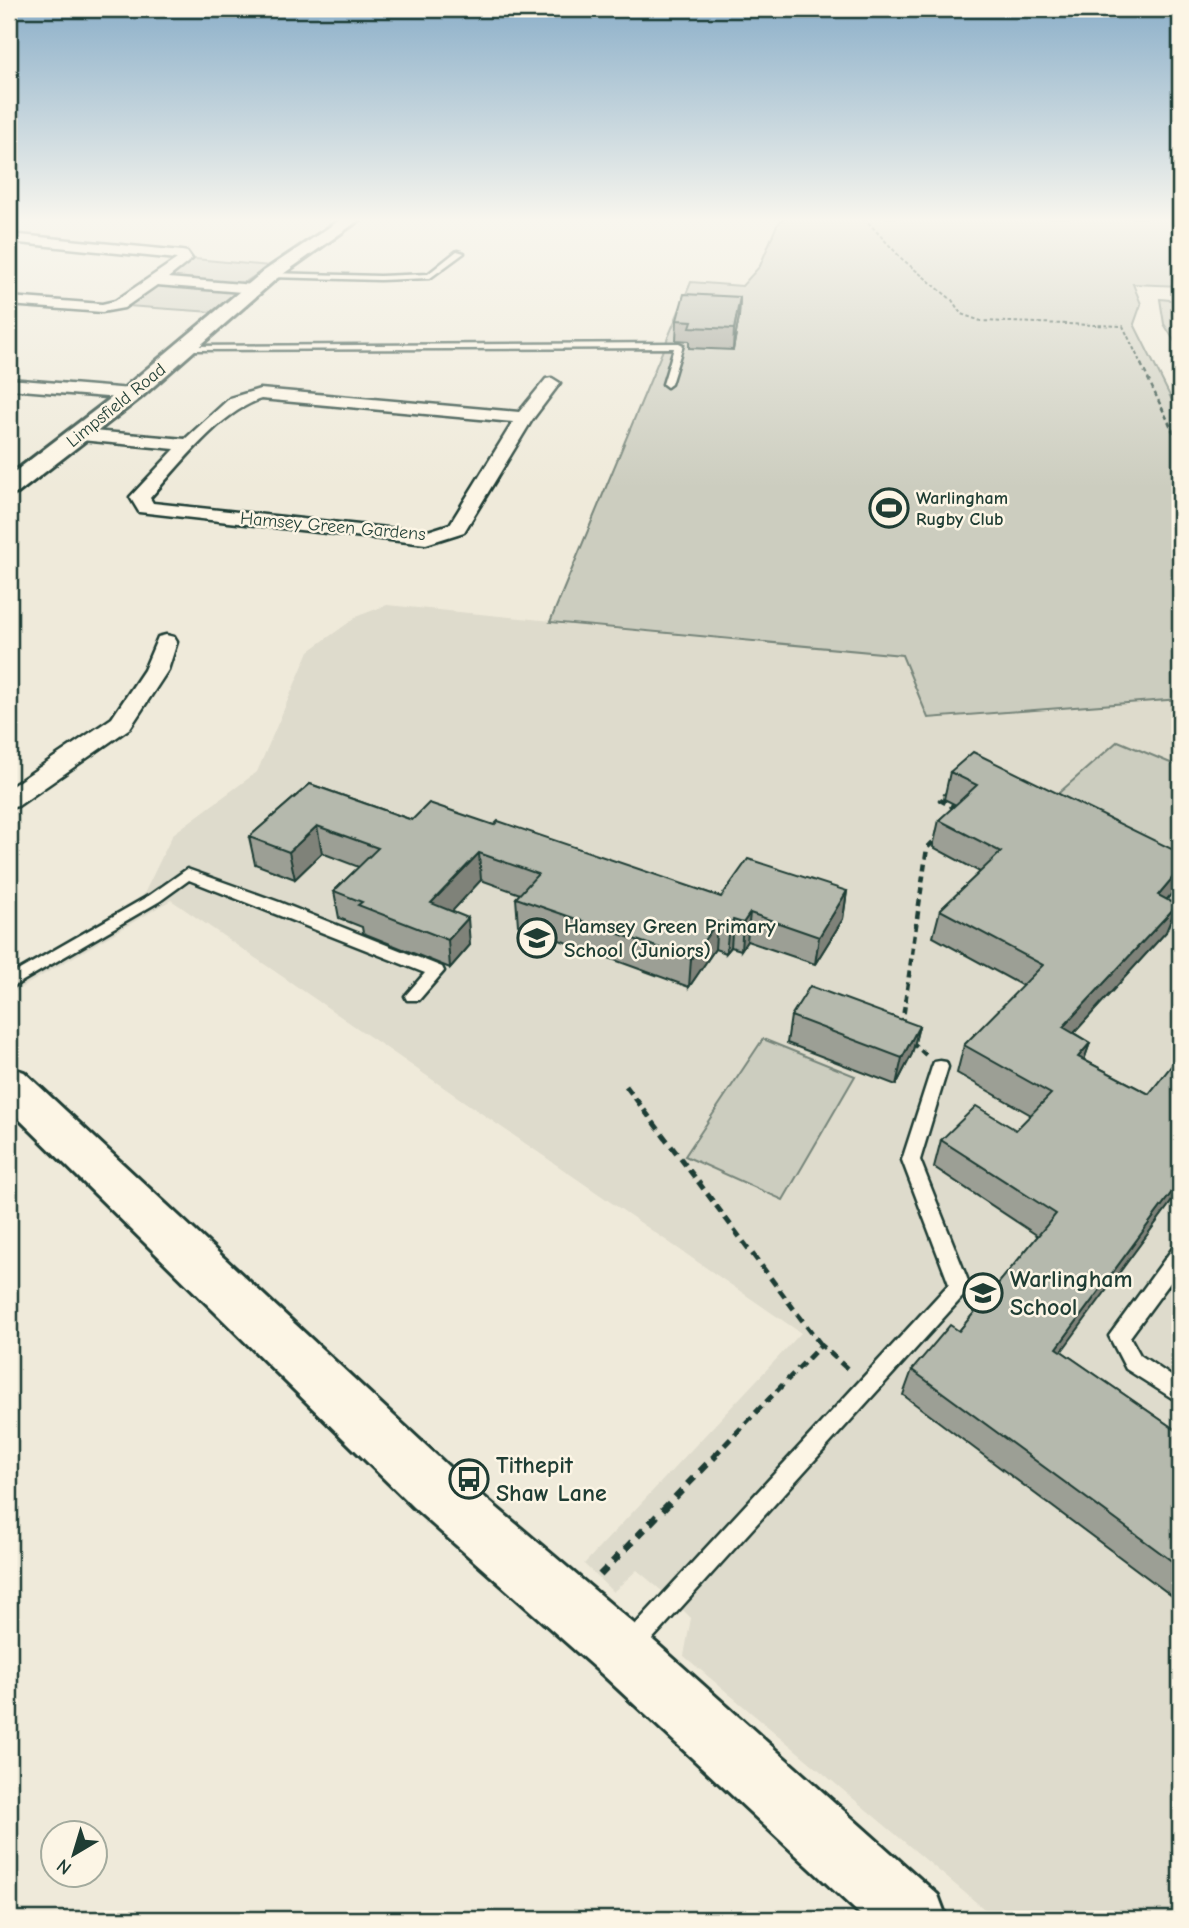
<svg xmlns="http://www.w3.org/2000/svg" width="1189" height="1928" font-family="'Comic Neue',sans-serif">
<rect width="100%" height="100%" fill="#efeada"/>
<filter id="ink" filterUnits="userSpaceOnUse"><feTurbulence type="fractalNoise" baseFrequency=".0143" numOctaves="2"/><feDisplacementMap in="SourceGraphic" scale="14" xChannelSelector="R" yChannelSelector="G"/><feConvolveMatrix kernelMatrix="1 2 1 2 8 2 1 2 1" color-interpolation-filters="sRGB"/></filter>
<g filter="url(#ink)">
<!-- built -->
<path fill="#dedbcc" d="M 387,605 L 903,655 L 1180,699 L 1180,1919 L 996,1919 L 684,1656 L 691,1618 L 675,1602 L 637,1570 L 613,1592 L 584,1564 L 801,1333 L 171,900 L 9,995 L 9,976 L 142,898 L 173,834 L 257,772 L 309,651 L 358,616 Z"/>
<!-- green -->
<path fill="#cccdbf" stroke="#76857a" stroke-width="2" d="M 783,218 L 1180,218 L 1180,286 L 1133,284 L 1141,304 L 1134,324 L 1180,416 L 1180,699 L 928,718 L 902,655 L 550,622 L 691,282 L 742,286 L 760,266 L 776,227 Z
M 195,259 L 270,266 L 245,282 L 233,284 L 172,278 L 170,275 Z
M 167,284 L 230,289 L 236,293 L 212,312 L 127,306 L 156,286 Z
M 1160,299 L 1180,301 L 1180,350 L 1164,324 Z
M 1118,741 L 1180,767 L 1180,870 L 1044,806 Z
M 763,1039 L 855,1076 L 783,1200 L 685,1156 Z"/>
<g fill="none" stroke-linecap="round" stroke-linejoin="round">
<!-- lane casing -->
<g stroke="#1f3d34" stroke-width="5">
<path id="lane" d="M 457,251 L 464,253 L 430,278 L 380,280 L 270,277 L 266,275 L 270,273 L 380,276 L 428,274 Z
M 679,343 L 683,345 L 671,384 L 667,387 L 663,384 L 674,348 L 187,350 L 183,348 L 187,346 Z
M 187,869 L 279,902 L 442,967 L 444,971 L 419,1000 L 407,1000 L 405,996 L 425,973 L 189,880 L 160,901 L 9,989 L 9,976 L 150,895 Z
M 940,1061 L 946,1062 L 948,1067 L 920,1160 L 970,1286 L 967,1292 L 638,1655 L 630,1659 L 622,1655 L 618,1647 L 622,1639 L 949,1284 L 902,1160 L 932,1067 L 934,1062 Z
M 1180,1246 L 1180,1269 L 1130,1337 L 1140,1355 L 1180,1382 L 1180,1403 L 1126,1369 L 1109,1336 L 1173,1248 Z"/>
</g>
<!-- street casing -->
<g stroke="#1f3d34" stroke-width="5">
<path id="street" d="M 9,234 L 182,251 L 187,252 L 192,259 L 168,278 L 254,285 L 261,289 L 254,293 L 157,285 L 124,308 L 102,312 L 9,305 L 9,297 L 102,304 L 115,301 L 177,259 L 9,242 Z
M 552,378 L 560,383 L 532,420 L 464,532 L 426,544 L 139,512 L 130,497 L 175,449 L 81,440 L 72,435 L 81,430 L 185,439 L 230,398 L 260,389 L 519,412 L 546,379 ZM 261,399 L 513,422 L 450,524 L 425,532 L 153,503 L 150,498 C 180,465 219,413 261,399 Z
M 9,379 L 131,389 L 139,394 L 131,399 L 9,389 Z
M 166,635 L 174,637 L 177,642 L 168,670 L 130,728 L 18,806 L 9,808 L 9,788 L 112,718 L 144,670 L 158,637 Z"/>
</g>
<!-- secondary casing -->
<g stroke="#1f3d34" stroke-width="6">
<path id="secondary" d="M 343,218 L 362,218 L 276,279 L 139,399 L 18,493 L 9,495 L 9,476 L 123,389 L 264,271 Z
M 9,1067 L 24,1072 L 451,1469 L 645,1633 L 938,1895 L 947,1919 L 865,1919 L 603,1675 L 413,1507 L 9,1109 Z"/>
</g>
<!-- path-far4 -->
<path stroke="#1f3d34" stroke-width="2" stroke-dasharray="3.5 2.5" stroke-linecap="butt" d="M 864,218 L 902,259 L 952,300 L 961,314 L 981,321 L 1123,326 L 1142,366"/>
<!-- path-far3 -->
<path stroke="#1f3d34" stroke-width="2.5" stroke-dasharray="4.5 3.5" stroke-linecap="butt" d="M 1141,364 L 1180,446"/>
<!-- path-far2 -->
<path stroke="#1f3d34" stroke-width="4.5" stroke-dasharray="7 5" stroke-linecap="butt" d="M 949,791 L 940,800 L 955,808 L 956,812
M 902,1025 L 927,848 L 936,839
M 912,1042 L 926,1055"/>
<!-- path-far1 -->
<path stroke="#1f3d34" stroke-width="5" stroke-dasharray="9 6" stroke-linecap="butt" d="M 626,1086 L 821,1345
M 714,1456 L 821,1345 L 851,1372"/>
<!-- path -->
<path stroke="#1f3d34" stroke-width="7" stroke-dasharray="10 8" stroke-linecap="butt" d="M 600,1575 L 716,1455"/>
<!-- lane -->
<use href="#lane" fill="#fcf5e5" fill-rule="evenodd"/>
<!-- street -->
<use href="#street" fill="#fcf5e5" fill-rule="evenodd"/>
<!-- secondary -->
<use href="#secondary" fill="#fcf5e5" fill-rule="evenodd"/>
</g>
<!-- wall -->
<path fill="#9c9f95" stroke="#1f3d34" stroke-width="2" d="M 740,297 L 739,317 L 733,350 L 689,348 L 689,341 L 676,340 L 677,320 Z
M 950,772 L 1180,853 L 1180,882 L 1179,885 L 1166,900 L 1166,932 L 1074,1033 L 1090,1043 L 1084,1060 L 1149,1094 L 1180,1055 L 1180,1190 L 1061,1351 L 1180,1433 L 1180,1602 L 903,1395 L 912,1370 L 959,1331 L 1038,1236 L 934,1167 L 941,1140 L 1016,1130 L 1031,1115 L 957,1073 L 964,1045 L 1023,986 L 933,937 L 940,910 L 980,872 L 933,847 L 939,820 L 956,805 L 944,799 Z
M 310,784 L 412,820 L 494,825 L 721,897 L 847,891 L 843,919 L 815,964 L 747,941 L 741,950 L 731,947 L 726,953 L 715,949 L 689,987 L 518,925 L 516,898 L 520,894 L 481,880 L 452,911 L 470,945 L 450,968 L 363,933 L 362,927 L 339,918 L 334,891 L 359,867 L 322,853 L 295,879 L 255,864 L 249,837 Z
M 791,1016 L 919,1026 L 912,1054 L 896,1085 L 787,1043 Z"/>
<!-- shaded-wall -->
<path fill="#7f8279" stroke="#1f3d34" stroke-width="2" d="M 740,297 L 739,317 L 733,350 L 734,329 Z
M 317,826 L 322,853 L 295,879 L 289,852 Z
M 479,853 L 481,880 L 434,931 L 431,903 Z
M 1180,869 L 1180,882 L 1179,885 L 1147,923 L 1158,895 Z
M 847,891 L 843,919 L 815,964 L 819,937 Z
M 1177,905 L 1166,932 L 1054,1055 L 1063,1027 Z
M 750,913 L 747,941 L 741,950 L 743,923 Z
M 468,918 L 470,945 L 450,968 L 448,940 Z
M 733,920 L 731,947 L 726,953 L 729,926 Z
M 717,922 L 715,949 L 689,987 L 691,959 Z
M 919,1026 L 912,1054 L 896,1085 L 902,1058 Z
M 1090,1043 L 1080,1071 L 1078,1057 Z
M 1180,1181 L 1180,1190 L 1045,1374 L 1057,1348 Z"/>
<!-- building -->
<path fill="#b5b9ad" stroke="#1f3d34" stroke-width="2" d="M 684,294 L 740,297 L 734,329 L 690,327 L 692,321 L 677,320 Z
M 973,752 L 1180,853 L 1180,869 L 1158,895 L 1177,905 L 1063,1027 L 1090,1043 L 1078,1057 L 1149,1094 L 1180,1055 L 1180,1181 L 1057,1348 L 1180,1433 L 1180,1567 L 912,1370 L 950,1325 L 959,1331 L 1056,1214 L 941,1140 L 976,1106 L 1016,1130 L 1051,1094 L 964,1045 L 1043,965 L 940,910 L 1001,852 L 939,820 L 977,785 L 950,772 Z
M 310,784 L 412,820 L 429,803 L 494,825 L 498,821 L 721,897 L 748,859 L 847,891 L 819,937 L 750,913 L 743,923 L 733,920 L 729,926 L 717,922 L 691,959 L 516,898 L 538,874 L 479,853 L 431,903 L 468,918 L 448,940 L 358,905 L 362,902 L 334,891 L 378,848 L 317,826 L 289,852 L 249,837 Z
M 810,986 L 919,1026 L 902,1058 L 791,1016 Z"/>
</g>
<!-- sky -->
<linearGradient id="sky" x2="0" y2="1"><stop stop-color="#8bafc9"/><stop offset="0.45" stop-color="#f8f6ee"/><stop offset="1" stop-color="#f8f6ee" stop-opacity="0"/></linearGradient>
<rect width="1189" height="488" fill="url(#sky)"/>
<!-- icons -->
<defs>
<g id="stadium-ring" transform="scale(2.0125)"><circle r="9.5" fill="#fcf5e5" stroke="#1f3d34" stroke-width="1.5"/><path d="M0-5a6.5 5 0 1 0 0 10a6.5 5 0 1 0 0-10ZM-3.5-1.8h7v3.6h-7Z" fill="#1f3d34"/></g>
<g id="school-ring" transform="scale(2.0125)"><circle r="9.5" fill="#fcf5e5" stroke="#1f3d34" stroke-width="1.5"/><path d="M0-5L7-2L0 1L-7-2ZM-4 1L0 2.5L4 1V4Q0 6-4 4Z" fill="#1f3d34"/></g>
<g id="bus-ring" transform="scale(2.0125)"><circle r="9.5" fill="#fcf5e5" stroke="#1f3d34" stroke-width="1.5"/><path d="M-5-6H5V4H4V6H2V4H-2V6H-4V4H-5ZM-3.5-4V0h7V-4ZM-3.5 1.2v1.5H-2V1.2ZM2 1.2v1.5H3.5V1.2Z" fill="#1f3d34"/></g>
</defs>
<g fill-rule="evenodd">
<use href="#stadium-ring" x="889" y="508"/>
<use href="#school-ring" x="537" y="938"/>
<use href="#school-ring" x="983" y="1293"/>
<use href="#bus-ring" x="469" y="1479"/>
</g>
<g text-anchor="middle" stroke-width="5" stroke-linejoin="round" paint-order="stroke">
<!-- far-street labels -->
<g font-size="18" fill="#1f3d34" stroke="#fcf5e5">
<text transform="translate(116 405) rotate(-39)" y="6">Limpsfield Road</text>
<text transform="translate(333 526) rotate(5)" y="6">Hamsey Green Gardens</text>
</g>
<!-- far-poi labels -->
<g font-size="18" font-weight="bold" fill="#1f3d34" stroke="#fcf5e5" text-anchor="start">
<text x="916" y="504">Warlingham<tspan x="916" dy="21">Rugby Club</tspan></text>
</g>
<!-- poi labels -->
<g font-size="21" font-weight="bold" fill="#1f3d34" stroke="#fcf5e5" text-anchor="start">
<text x="564" y="933">Hamsey Green Primary<tspan x="564" dy="24">School (Juniors)</tspan></text>
</g>
<!-- near-poi labels -->
<g font-size="24" font-weight="bold" fill="#1f3d34" stroke="#fcf5e5" text-anchor="start">
<text x="1010" y="1287">Warlingham<tspan x="1010" dy="28">School</tspan></text>
<text x="496" y="1473">Tithepit<tspan x="496" dy="28">Shaw Lane</tspan></text>
</g>
</g>
<!-- margin -->
<rect width="1189" height="1928" fill="none" stroke="#fcf5e5" stroke-width="35"/>
<rect x="18" y="18" width="1154" height="1893" fill="none" stroke="#1f3d34" stroke-width="2.5" filter="url(#ink)"/>
<!-- north arrow -->
<g transform="translate(74 1854) rotate(218)"><circle r="33" fill="#fcf5e5" stroke="#a4ab9e" stroke-width="2"/>
<path d="M0-5L12 26L0 18L-12 26Z" fill="#1f3d34"/>
<text y="-10" font-size="19" font-weight="bold" text-anchor="middle" fill="#1f3d34">N</text>
</g>
</svg>
